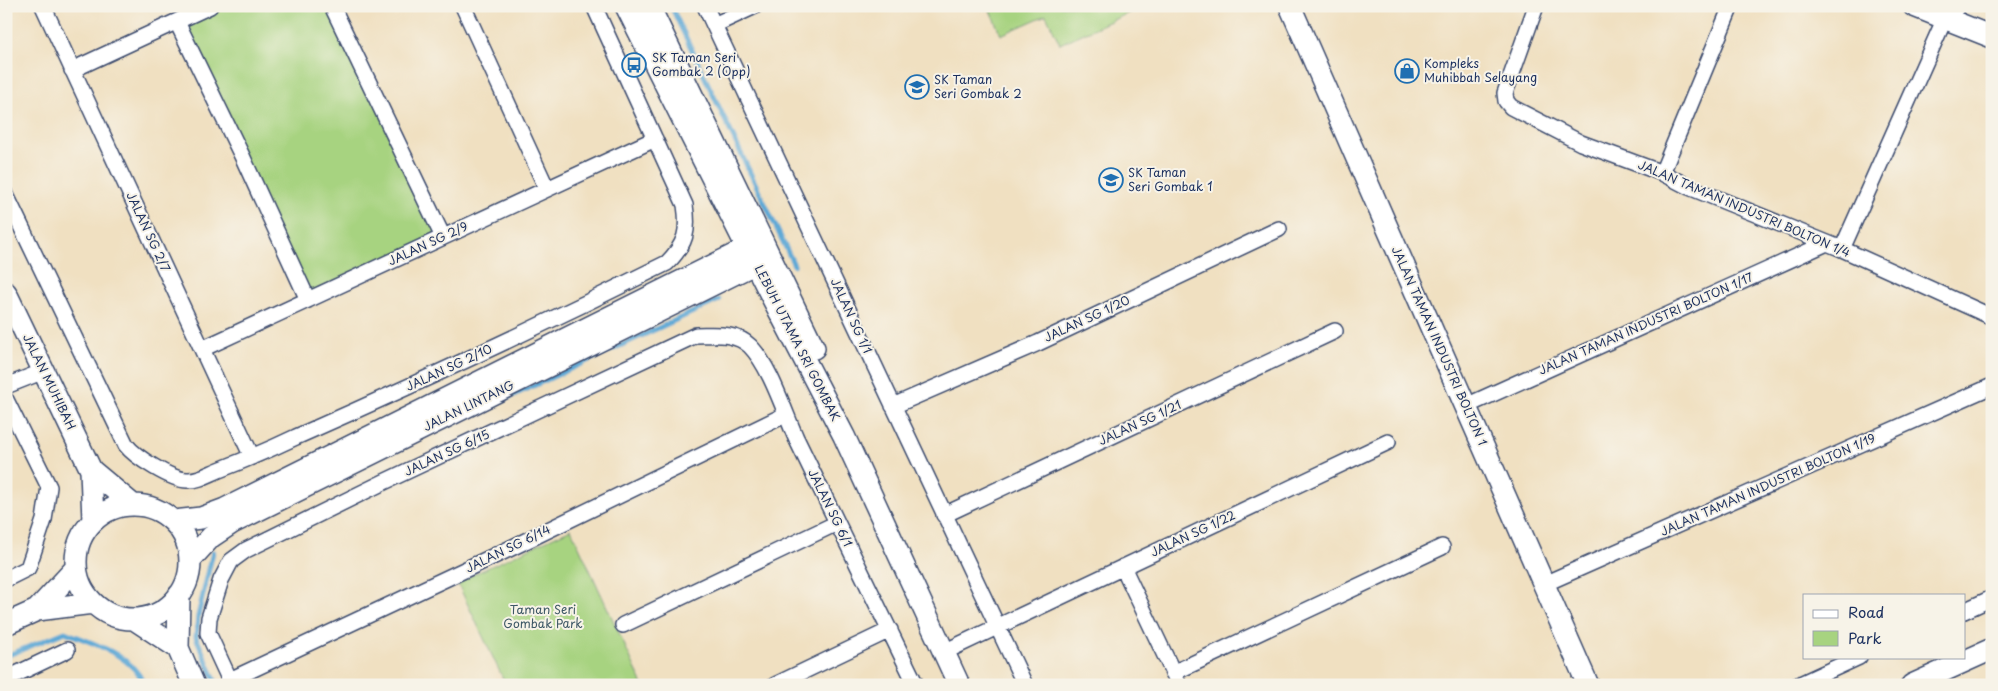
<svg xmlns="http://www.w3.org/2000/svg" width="1998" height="691" font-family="'Playpen Sans',sans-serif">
<rect width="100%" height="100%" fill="#f7f3e8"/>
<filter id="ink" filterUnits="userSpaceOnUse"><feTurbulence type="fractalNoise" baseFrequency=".02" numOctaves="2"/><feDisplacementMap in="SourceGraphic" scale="10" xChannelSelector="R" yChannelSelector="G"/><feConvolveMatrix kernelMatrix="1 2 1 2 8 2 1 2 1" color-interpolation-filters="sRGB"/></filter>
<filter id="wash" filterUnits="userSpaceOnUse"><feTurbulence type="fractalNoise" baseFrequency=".0096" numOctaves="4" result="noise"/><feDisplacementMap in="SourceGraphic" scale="20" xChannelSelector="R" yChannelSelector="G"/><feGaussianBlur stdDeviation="1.12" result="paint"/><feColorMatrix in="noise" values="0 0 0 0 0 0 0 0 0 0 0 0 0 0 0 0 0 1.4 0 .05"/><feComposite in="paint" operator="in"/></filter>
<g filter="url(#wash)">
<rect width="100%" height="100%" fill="#f0e0c1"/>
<!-- green -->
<path fill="#a7d380" stroke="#61816f" d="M 210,6 L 332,6 L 443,237 L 308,300 L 177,22 Z
M 988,6 L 1144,6 L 1060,44 L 1046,15 L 1001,35 Z
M 571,529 L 643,685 L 506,685 L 457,582 Z"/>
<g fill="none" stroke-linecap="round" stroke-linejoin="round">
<!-- stream -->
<path stroke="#5ea9d6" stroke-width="5" d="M 671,6 L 794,265
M 503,400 L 719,300
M 213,552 L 198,616 L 196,637 L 217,685
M 6,656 L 65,632 C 94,644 131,654 145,685"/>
</g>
</g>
<g filter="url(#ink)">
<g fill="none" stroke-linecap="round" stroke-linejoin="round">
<!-- street casing -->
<g stroke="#3b4a6d" stroke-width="18">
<path id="street" d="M 43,6 L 252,457
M 332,6 L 443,237
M 463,6 L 547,189
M 705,6 L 1025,685
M 1536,6 L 1505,93 L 1506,101 L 1511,107 L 1581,143 L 1662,173 L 1689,187 L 1842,249 L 1992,317
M 177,22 L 243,158 L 308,300
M 714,25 L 755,6
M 72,70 L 210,6
M 1662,173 L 1731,6
M 6,195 L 126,445 C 135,457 172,480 187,480 C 198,481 209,474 219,470 C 245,460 271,449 296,437 C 421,382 545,324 667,263 C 686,244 689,231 685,205 L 594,6
M 1842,249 L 1945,18 L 1958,6
M 202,349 L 655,139
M 6,386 L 44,371
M 6,400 L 49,487 L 44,520 L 28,568 L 6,579
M 893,406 L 1038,343 L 1279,229
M 1466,406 L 1827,243
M 944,515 L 1335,331
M 1123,567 L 1179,685
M 1544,584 L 1992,386
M 1964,611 L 1992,598
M 623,625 L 837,523
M 944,652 L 1388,442
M 1173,673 L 1442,547
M 6,679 L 67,650
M 230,680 L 509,549 L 785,415
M 232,685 L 208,633 L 209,618 L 221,580 L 231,561 L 246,550 L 384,482 L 696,335 C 715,335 736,332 750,346 C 770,366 784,411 796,438 C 836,520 876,602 916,685
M 775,685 L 890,630
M 1798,685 L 1859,657"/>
</g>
<!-- secondary casing -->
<g stroke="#3b4a6d" stroke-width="24">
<path id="secondary" d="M 626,6 L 773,299 L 844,436 L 959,685
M 649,6 L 814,348
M 1290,6 L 1588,685
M 1914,6 L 1992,37
M 6,293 L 91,470 L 93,521
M 91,470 L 133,505
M76 562a57 57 0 1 1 114 0a57 57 0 1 1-114 0Z
M 174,521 L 201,518 L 225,509 L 748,248
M 190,560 L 211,537 L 232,523 L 756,263
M 179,595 L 178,648 L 194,685
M 37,610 L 76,568
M 134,619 L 178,648
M 6,624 L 37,610 L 93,603
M 1912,685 L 1992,649"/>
</g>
<!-- street -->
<use href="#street" stroke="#fff" stroke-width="15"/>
<!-- secondary -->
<use href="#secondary" stroke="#fff" stroke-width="21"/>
</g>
</g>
<!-- icons -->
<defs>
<g id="bus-ring" transform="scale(1.25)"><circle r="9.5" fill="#f7f3e8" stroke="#1f6fb2" stroke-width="1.5"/><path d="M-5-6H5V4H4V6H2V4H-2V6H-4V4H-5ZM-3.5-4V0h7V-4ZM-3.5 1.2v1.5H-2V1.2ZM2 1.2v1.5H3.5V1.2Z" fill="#1f6fb2"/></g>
<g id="shop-ring" transform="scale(1.25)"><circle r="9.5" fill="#f7f3e8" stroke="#1f6fb2" stroke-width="1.5"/><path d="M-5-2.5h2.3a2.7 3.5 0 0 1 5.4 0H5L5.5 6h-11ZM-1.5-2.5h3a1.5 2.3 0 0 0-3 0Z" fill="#1f6fb2"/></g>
<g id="school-ring" transform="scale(1.25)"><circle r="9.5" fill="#f7f3e8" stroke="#1f6fb2" stroke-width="1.5"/><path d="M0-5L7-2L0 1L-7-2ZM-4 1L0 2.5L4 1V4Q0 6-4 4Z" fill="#1f6fb2"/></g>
</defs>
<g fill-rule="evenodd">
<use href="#bus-ring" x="634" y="65"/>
<use href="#shop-ring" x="1407" y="71"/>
<use href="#school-ring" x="917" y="87"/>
<use href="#school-ring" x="1111" y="180"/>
</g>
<g text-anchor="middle" stroke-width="4" stroke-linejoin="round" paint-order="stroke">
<!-- poi labels -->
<g font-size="12" fill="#1b2f5e" stroke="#f7f3e8" text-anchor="start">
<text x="652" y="62">SK Taman Seri<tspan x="652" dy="14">Gombak 2 (Opp)</tspan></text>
<text x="1424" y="68">Kompleks<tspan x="1424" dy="14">Muhibbah Selayang</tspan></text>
<text x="934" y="84">SK Taman<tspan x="934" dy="14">Seri Gombak 2</tspan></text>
<text x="1128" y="177">SK Taman<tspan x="1128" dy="14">Seri Gombak 1</tspan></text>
</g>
<!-- street labels -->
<g font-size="12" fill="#1b2f5e" stroke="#f7f3e8">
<text transform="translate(1744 209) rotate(23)" y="4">JALAN TAMAN INDUSTRI BOLTON 1/4</text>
<text transform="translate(148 232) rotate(65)" y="4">JALAN SG 2/7</text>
<text transform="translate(428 244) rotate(-25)" y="4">JALAN SG 2/9</text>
<text transform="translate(851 316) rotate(65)" y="4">JALAN SG 1/1</text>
<text transform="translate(1087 319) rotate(-25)" y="4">JALAN SG 1/20</text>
<text transform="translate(1646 324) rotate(-24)" y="4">JALAN TAMAN INDUSTRI BOLTON 1/17</text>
<text transform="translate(797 343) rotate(63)" y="4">LEBUH UTAMA SRI GOMBAK</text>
<text transform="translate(1439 346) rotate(66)" y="4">JALAN TAMAN INDUSTRI BOLTON 1</text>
<text transform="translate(449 368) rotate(-25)" y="4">JALAN SG 2/10</text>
<text transform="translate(49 382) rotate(64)" y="4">JALAN MUHIBAH</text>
<text transform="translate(469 406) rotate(-26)" y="4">JALAN LINTANG</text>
<text transform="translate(1140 423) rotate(-25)" y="4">JALAN SG 1/21</text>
<text transform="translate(447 453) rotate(-25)" y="4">JALAN SG 6/15</text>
<text transform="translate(1768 485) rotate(-24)" y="4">JALAN TAMAN INDUSTRI BOLTON 1/19</text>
<text transform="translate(830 508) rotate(64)" y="4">JALAN SG 6/1</text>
<text transform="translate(1193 534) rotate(-25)" y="4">JALAN SG 1/22</text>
<text transform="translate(508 549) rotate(-26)" y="4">JALAN SG 6/14</text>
</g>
<!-- park labels -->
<g font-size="12" fill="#3e5866" stroke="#f7f3e8">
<text x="543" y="614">Taman Seri<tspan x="543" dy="14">Gombak Park</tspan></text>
</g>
</g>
<!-- margin -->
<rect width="1998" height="691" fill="none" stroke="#f7f3e8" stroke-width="25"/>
<!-- legend -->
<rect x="1803" y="594" width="162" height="65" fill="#f7f3e8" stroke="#9fa5b1"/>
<rect x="1813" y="610" width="25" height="8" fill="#ffffff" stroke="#9fa5b1"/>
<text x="1848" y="618" font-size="15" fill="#1b2f5e">Road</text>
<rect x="1813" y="631" width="25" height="15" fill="#a7d380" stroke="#9fa5b1"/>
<text x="1848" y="644" font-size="15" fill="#1b2f5e">Park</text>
</svg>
